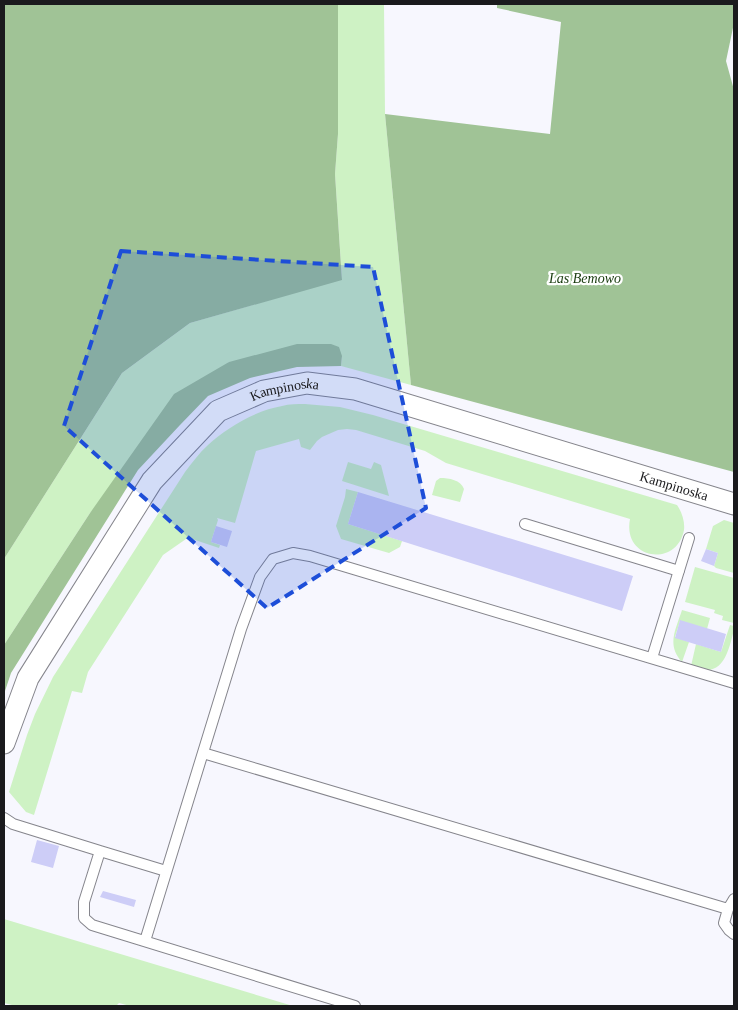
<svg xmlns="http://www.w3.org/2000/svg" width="738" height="1010" font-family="'Times New Roman',serif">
<rect width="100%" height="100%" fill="#f7f7fe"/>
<!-- green -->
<path fill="#cef2c4" d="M 338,4 L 384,4 L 385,114 L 411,385 L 341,366 L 342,356 L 229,362 L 90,513 L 4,645 L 4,559 L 122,373 L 190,323 L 342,279 L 335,174 L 338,134 Z
M 305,404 L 340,407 L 373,415 L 677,505 C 682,512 685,522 684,530 C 677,568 622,560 630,519 L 446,463 L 425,451 L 356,430 L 347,429 L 338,430 L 322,437 L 317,441 L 310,450 L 301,447 L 299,439 L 256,451 L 235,523 L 217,518 L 218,520 L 211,542 L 220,545 L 219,548 L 189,538 L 186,539 L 163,555 L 88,672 L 82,693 L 72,691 L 34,815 L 26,812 L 9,792 L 27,735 L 35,714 L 53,677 L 185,472 C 192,463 199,453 208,445 C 226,428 257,410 282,406 C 289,404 297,404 305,404 Z
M 348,462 L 371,469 L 374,462 L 381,465 L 389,496 L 342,481 Z
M 440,478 C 449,478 461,480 464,489 L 460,502 L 432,495 L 436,481 Z
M 346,489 L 358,492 L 348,524 L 402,541 L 400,547 L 389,553 L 341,539 L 336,526 L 345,497 Z
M 724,520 L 734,523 L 734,573 L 716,568 L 714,566 L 718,553 L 706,549 L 713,526 Z
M 695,567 L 734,578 L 734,623 L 722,620 L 723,616 L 714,613 L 715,610 L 685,602 Z
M 682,610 L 710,618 L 707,629 L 680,621 L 675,637 L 689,642 L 682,662 C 666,645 676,629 682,610 Z
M 730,625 L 734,626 L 734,630 C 730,644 726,670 707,670 C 702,670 696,667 691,666 L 696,644 L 721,652 Z
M 4,919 L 293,1006 L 130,1006 L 119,1003 L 116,1006 L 16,1006 L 4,1003 Z"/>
<!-- forest -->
<path fill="#a0c396" d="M 4,4 L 338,4 L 338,134 L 335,174 L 342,280 L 190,323 L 122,373 L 4,559 Z
M 497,4 L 734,4 L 734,23 L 726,61 L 734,90 L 734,472 L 411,385 L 385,114 L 550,134 L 561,22 L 497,8 Z
M 297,344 L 331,344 L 339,347 L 342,356 L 341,366 L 297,367 L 250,378 L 208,396 L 180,425 L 138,470 L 11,673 L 4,694 L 4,645 L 90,513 L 174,394 L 229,362 Z"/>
<!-- building -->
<path fill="#cdcdf7" d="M 358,492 L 633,576 L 622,611 L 348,524 Z
M 216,526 L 232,531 L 227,547 L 211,542 Z
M 706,549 L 718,553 L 714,566 L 701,561 Z
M 680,620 L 726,634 L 721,652 L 675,638 Z
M 37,840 L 59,846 L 53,868 L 31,862 Z
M 103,891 L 136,900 L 134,907 L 100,897 Z"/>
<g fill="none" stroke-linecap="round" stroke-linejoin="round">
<!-- lane casing -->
<g stroke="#85858c" stroke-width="12">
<path id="lane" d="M 525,524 L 679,571
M 652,658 L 689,538
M 203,753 L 728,909 L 734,899
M 4,818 L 13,824 L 100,851 L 84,902 L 84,918 L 92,925 L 355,1006
M 100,851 L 166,871
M 728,909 L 724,923 L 729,930 L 734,934
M 145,941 L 241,629 L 260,577 L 273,559 L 293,553 L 310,556 L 734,683"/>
</g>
<!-- street casing -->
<g stroke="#85858c" stroke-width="23">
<g id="street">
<path id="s1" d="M 4,743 L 28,678 L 152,481 L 218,411 L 264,391 L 307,383 L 355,389 L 734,504"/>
</g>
</g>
<!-- lane -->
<use href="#lane" stroke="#fff" stroke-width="10"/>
<!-- street -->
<use href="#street" stroke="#fff" stroke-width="21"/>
</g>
<!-- marked area -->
<path fill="#1d4ed8" fill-opacity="0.2" stroke="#1d4ed8" stroke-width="4" stroke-dasharray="10 6" stroke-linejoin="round" d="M 121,251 L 373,267 L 426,508 L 267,608 L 64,426 Z"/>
<g text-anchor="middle" stroke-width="4.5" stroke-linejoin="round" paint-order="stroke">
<!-- park labels -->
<g font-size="14" font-style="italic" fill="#173a0c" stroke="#fff">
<text x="585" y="283">Las Bemowo</text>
</g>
<!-- street labels -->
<g font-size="14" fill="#1a1a1d" stroke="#fff">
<text dy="5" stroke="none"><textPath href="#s1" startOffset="469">Kampinoska</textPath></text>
<text dy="5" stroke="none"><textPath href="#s1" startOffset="874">Kampinoska</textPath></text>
</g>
</g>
<!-- border -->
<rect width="738" height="1010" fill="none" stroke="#1a1a1d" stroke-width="10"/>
</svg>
